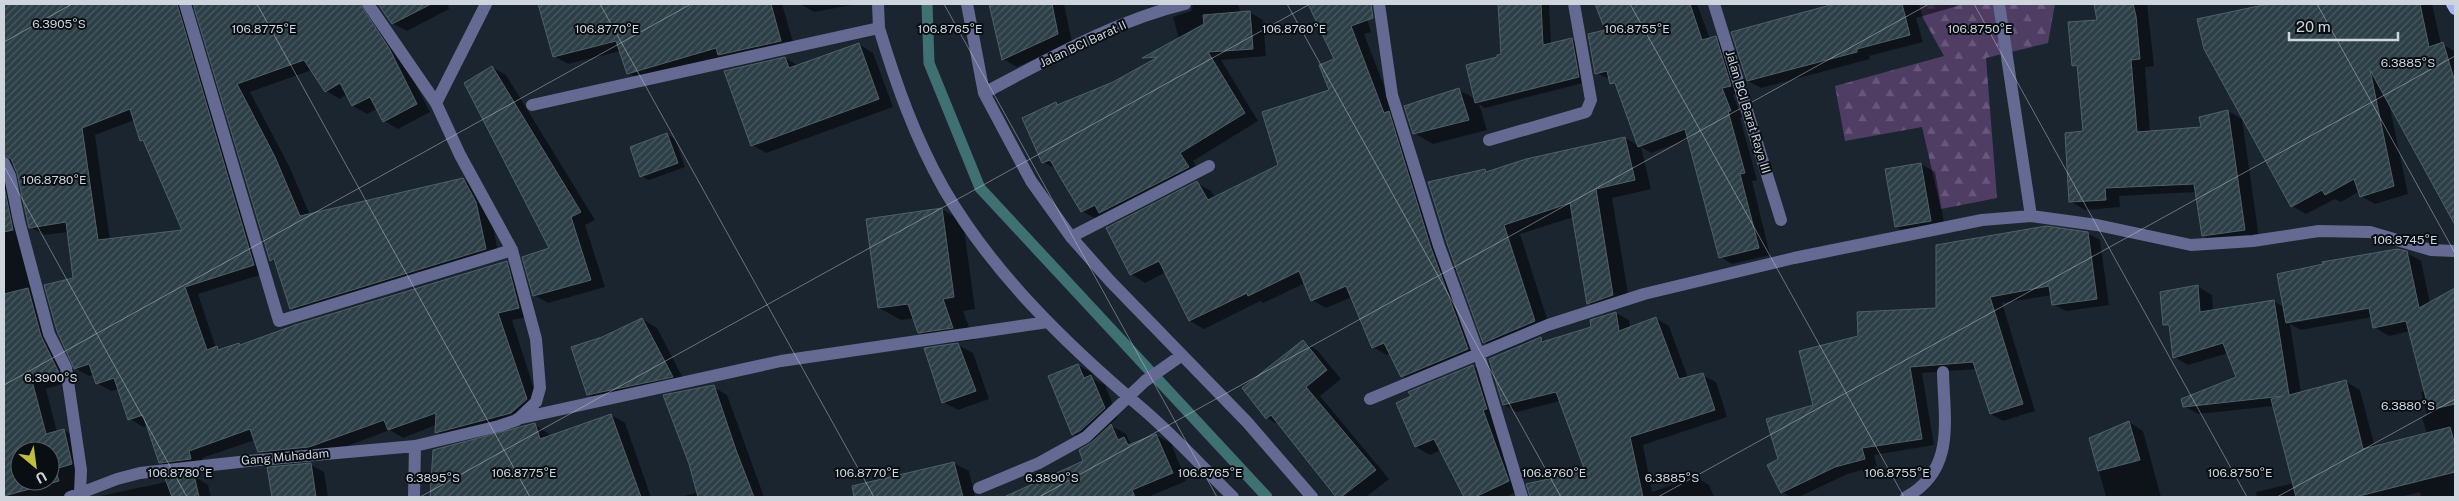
<svg xmlns="http://www.w3.org/2000/svg" width="2459" height="501" font-family="'Public Sans',sans-serif">
<defs>
<pattern id="forest-firs" width="22" height="20" patternUnits="userSpaceOnUse" patternTransform="scale(1.25)"><rect width="22" height="20" fill="#4f3d64"/><path d="M5 1l3.5 6h-7zM16 11l3.5 6h-7z" fill="#67587a"/></pattern>
<pattern id="building-hatch" width="6" height="6" patternUnits="userSpaceOnUse" patternTransform="scale(1.25)"><rect width="6" height="6" fill="#2d3f46"/><path d="M-1 1l2-2M0 6l6-6M5 7l2-2" fill="none" stroke="#4a5a60"/></pattern>
</defs>
<rect width="100%" height="100%" fill="#1b2530"/>
<!-- forest -->
<path fill="url(#forest-firs)" d="M 1919,4 L 2055,4 L 2048,43 L 1986,58 L 1997,198 L 1941,209 L 1922,127 L 1845,141 L 1835,86 L 1944,56 L 1923,18 Z"/>
<!-- shadow -->
<path fill="#0007" fill-rule="evenodd" d="M 4,4 L 378,4 L 373,14 L 402,58 L 430,112 L 398,129 L 384,121 L 378,108 L 367,114 L 353,106 L 347,94 L 340,99 L 326,91 L 312,70 L 250,92 L 289,166 L 310,215 L 463,179 L 477,187 L 490,211 L 499,257 L 305,316 L 291,308 L 277,264 L 271,260 L 195,5 L 191,15 L 267,273 L 198,294 L 216,348 L 221,350 L 239,344 L 242,345 L 507,263 L 520,271 L 533,316 L 512,320 L 540,408 L 450,440 L 436,432 L 436,425 L 403,438 L 390,430 L 323,455 L 273,459 L 259,451 L 255,440 L 202,458 L 204,467 L 175,470 L 160,462 L 148,426 L 143,427 L 130,419 L 119,389 L 111,391 L 97,383 L 94,375 L 89,376 L 75,368 L 74,279 L 68,232 L 44,235 L 30,227 L 19,172 L 14,164 L 9,171 L 20,239 L 72,381 L 46,389 L 57,432 L 64,430 L 78,438 L 83,497 L 4,497 L 4,103 L 9,103 L 4,78 ZM 134,120 L 141,140 L 146,144 L 184,231 L 110,240 L 95,135 ZM 20,451 L 50,451 L 50,481 L 20,481 Z
M 378,4 L 448,4 L 449,9 L 407,31 L 392,23 Z
M 539,4 L 782,4 L 795,49 L 642,81 L 628,73 L 621,51 L 568,64 L 554,56 Z
M 800,4 L 857,4 L 814,12 Z
M 1001,4 L 1064,4 L 1072,42 L 1017,67 L 1003,59 Z
M 1176,4 L 1238,4 L 1241,13 L 1249,12 L 1263,20 L 1266,56 L 1221,60 L 1258,121 L 1193,161 L 1202,175 L 1096,219 L 1082,211 L 1058,170 L 1043,162 L 1056,104 L 1059,106 L 1113,83 L 1160,57 L 1179,39 L 1173,17 L 1191,11 L 1193,5 L 1182,8 Z
M 1309,4 L 1363,4 L 1371,32 L 1364,34 L 1396,117 L 1482,357 L 1416,384 L 1402,376 L 1391,353 L 1387,355 L 1373,347 L 1352,297 L 1326,308 L 1312,300 L 1305,283 L 1263,303 L 1260,301 L 1204,329 L 1190,321 L 1166,272 L 1145,283 L 1131,274 L 1197,183 L 1211,191 L 1215,197 L 1280,166 L 1331,91 L 1336,60 Z
M 1499,4 L 1549,4 L 1551,44 L 1572,39 L 1581,45 L 1587,82 L 1485,108 L 1479,104 L 1487,130 L 1433,144 L 1414,133 L 1459,90 L 1475,99 L 1502,55 Z
M 1596,4 L 1697,4 L 1710,39 L 1715,38 L 1727,45 L 1742,92 L 1733,95 L 1742,117 L 1740,118 L 1757,180 L 1752,181 L 1770,255 L 1732,264 L 1720,257 L 1689,139 L 1651,153 L 1641,147 L 1651,189 L 1612,198 L 1630,305 L 1605,313 L 1588,303 L 1574,217 L 1520,234 L 1551,331 L 1501,352 L 1484,342 L 1485,170 L 1490,173 L 1625,138 L 1639,146 L 1618,87 L 1611,83 L 1610,79 L 1596,73 L 1607,31 Z
M 1834,4 L 1964,4 L 1916,18 L 1923,42 L 1869,56 L 1870,59 L 1761,88 L 1748,81 L 1733,33 Z
M 2096,4 L 2147,4 L 2154,66 L 2145,67 L 2150,132 L 2203,129 L 2228,111 L 2242,119 L 2259,238 L 2217,244 L 2203,235 L 2196,192 L 2119,196 L 2120,207 L 2085,210 L 2070,201 L 2085,132 L 2079,68 L 2073,65 L 2098,21 Z
M 2259,4 L 2432,4 L 2441,44 L 2455,51 L 2455,217 L 2389,103 L 2408,194 L 2375,204 L 2361,196 L 2360,191 L 2341,202 L 2335,199 L 2306,214 L 2292,206 Z
M 859,44 L 873,53 L 893,107 L 766,153 L 752,145 L 785,58 L 799,66 Z
M 492,67 L 506,75 L 595,220 L 585,225 L 605,287 L 548,303 L 534,295 L 551,249 Z
M 667,134 L 675,139 L 685,167 L 649,180 L 641,176 Z
M 1921,164 L 1935,172 L 1945,229 L 1910,235 L 1896,227 Z
M 942,209 L 963,222 L 975,309 L 963,311 L 974,340 L 941,344 L 919,332 L 914,318 L 901,320 L 879,308 Z
M 2087,233 L 2100,240 L 2109,305 L 2066,311 L 2053,304 L 2052,295 L 2002,303 L 2035,411 L 2003,421 L 1991,414 L 1977,369 L 1922,373 L 1934,445 L 1874,455 L 1877,466 L 1847,474 L 1799,497 L 1791,497 L 1782,492 L 1780,460 L 1859,337 L 1937,309 Z
M 2407,253 L 2421,261 L 2430,303 L 2455,290 L 2455,497 L 2421,497 L 2420,492 L 2400,497 L 2257,497 L 2256,492 L 2294,483 L 2274,406 L 2198,414 L 2184,406 L 2237,377 L 2228,353 L 2188,365 L 2174,357 L 2171,328 L 2164,325 L 2197,286 L 2212,295 L 2213,311 L 2273,301 L 2284,307 ZM 2375,305 L 2375,308 L 2298,322 L 2298,319 ZM 2372,317 L 2374,327 L 2389,336 L 2410,331 L 2425,391 L 2421,392 L 2427,416 L 2422,417 L 2427,434 L 2375,448 L 2360,390 L 2345,381 L 2301,393 L 2290,324 L 2301,330 Z
M 1616,313 L 1629,320 L 1630,328 L 1655,318 L 1669,326 L 1688,378 L 1702,375 L 1716,382 L 1727,417 L 1643,445 L 1652,492 L 1696,477 L 1709,485 L 1714,497 L 1581,497 L 1576,474 L 1587,472 L 1560,401 L 1517,412 L 1504,405 L 1540,338 L 1546,342 L 1593,328 Z
M 642,319 L 657,328 L 686,384 L 602,403 L 588,394 Z
M 1303,342 L 1317,350 L 1341,379 L 1320,396 L 1389,479 L 1366,497 L 1338,497 L 1281,426 L 1267,418 Z
M 958,345 L 973,353 L 989,399 L 958,410 L 943,402 Z
M 1078,365 L 1092,373 L 1094,379 L 1105,385 L 1118,417 L 1110,425 L 1126,434 L 1129,441 L 1134,444 L 1156,435 L 1171,443 L 1186,481 L 1148,497 L 1020,497 L 1084,461 L 1092,444 L 1099,436 L 1088,443 L 1073,434 L 1050,377 Z
M 1473,366 L 1488,374 L 1522,489 L 1506,497 L 1465,497 L 1441,450 L 1430,455 L 1416,447 L 1412,397 L 1410,392 Z
M 713,387 L 727,395 L 764,497 L 681,497 L 698,492 Z
M 611,415 L 625,423 L 651,497 L 431,497 L 435,451 L 535,425 L 548,433 L 550,437 Z
M 2129,422 L 2143,431 L 2161,497 L 2106,497 L 2090,438 Z
M 954,463 L 969,471 L 975,497 L 894,497 L 890,478 Z
M 311,465 L 324,472 L 328,497 L 273,497 L 268,469 Z
M 194,476 L 208,485 L 211,497 L 96,497 Z"/>
<g fill="none" stroke-linecap="round" stroke-linejoin="round">
<!-- stream -->
<path stroke="#3f7173" stroke-width="11" d="M 927,4 L 929,63 L 980,188 L 1267,497"/>
</g>
<!-- building -->
<path fill="url(#building-hatch)" stroke="#4e6168" fill-rule="evenodd" d="M 4,4 L 177,4 L 254,265 L 185,287 L 207,350 L 217,346 L 218,350 L 239,343 L 240,345 L 295,325 L 507,261 L 519,308 L 498,313 L 527,399 L 511,413 L 435,433 L 436,413 L 388,430 L 384,420 L 309,447 L 258,452 L 250,429 L 189,451 L 191,459 L 159,463 L 143,415 L 128,420 L 114,378 L 96,384 L 89,364 L 74,369 L 57,331 L 44,285 L 73,278 L 66,222 L 29,228 L 17,173 L 11,159 L 4,155 ZM 130,109 L 140,141 L 143,140 L 182,230 L 98,240 L 82,128 Z
M 193,4 L 360,4 L 389,48 L 417,104 L 383,122 L 370,97 L 352,106 L 340,83 L 325,92 L 304,60 L 237,84 L 275,157 L 300,216 L 463,178 L 476,202 L 486,249 L 290,309 L 274,259 L 270,261 Z
M 378,4 L 431,4 L 392,24 Z
M 538,4 L 771,4 L 781,41 L 718,55 L 716,48 L 627,74 L 616,41 L 553,57 Z
M 989,4 L 1052,4 L 1058,34 L 1002,60 Z
M 1308,4 L 1371,4 L 1373,18 L 1351,26 L 1384,113 L 1389,111 L 1431,248 L 1468,349 L 1401,377 L 1384,343 L 1372,348 L 1346,286 L 1311,301 L 1299,271 L 1248,296 L 1247,293 L 1189,321 L 1159,261 L 1130,275 L 1106,228 L 1197,181 L 1208,200 L 1278,165 L 1262,112 L 1329,90 L 1319,65 L 1334,59 Z
M 1498,4 L 1541,4 L 1543,45 L 1572,38 L 1579,77 L 1475,103 L 1466,65 L 1497,57 L 1497,55 L 1501,54 Z
M 1595,4 L 1690,4 L 1702,40 L 1716,36 L 1731,86 L 1722,88 L 1731,111 L 1728,111 L 1745,173 L 1740,174 L 1759,248 L 1719,258 L 1685,129 L 1638,147 L 1615,83 L 1610,84 L 1607,71 L 1595,74 L 1588,34 L 1605,30 Z
M 1834,4 L 1902,4 L 1910,35 L 1857,49 L 1857,52 L 1747,81 L 1731,32 Z
M 2094,4 L 2133,4 L 2136,16 L 2140,59 L 2131,60 L 2137,132 L 2201,127 L 2199,117 L 2228,110 L 2245,230 L 2202,236 L 2194,184 L 2105,188 L 2106,200 L 2069,202 L 2065,133 L 2083,131 L 2077,65 L 2072,66 L 2068,22 L 2097,20 Z
M 2268,4 L 2420,4 L 2429,47 L 2443,42 L 2455,82 L 2455,225 L 2370,70 L 2394,186 L 2360,197 L 2354,179 L 2325,195 L 2322,190 L 2291,207 L 2204,49 L 2197,19 Z
M 1250,11 L 1253,49 L 1208,52 L 1245,113 L 1180,153 L 1189,167 L 1099,213 L 1095,205 L 1081,212 L 1050,160 L 1042,163 L 1022,118 L 1056,102 L 1057,105 L 1113,82 L 1158,57 L 1142,58 L 1204,24 L 1203,15 Z
M 859,43 L 879,99 L 751,146 L 724,71 L 785,57 L 789,68 Z
M 492,66 L 581,212 L 571,217 L 591,280 L 533,296 L 522,257 L 549,248 L 464,83 Z
M 1459,88 L 1469,120 L 1413,134 L 1404,106 Z
M 667,133 L 678,163 L 640,177 L 630,147 Z
M 1625,137 L 1635,180 L 1596,189 L 1613,295 L 1587,304 L 1570,203 L 1504,225 L 1535,321 L 1483,343 L 1447,243 L 1428,182 L 1485,169 L 1486,172 L 1526,159 Z
M 1921,163 L 1931,221 L 1895,227 L 1885,169 Z
M 4,186 L 13,230 L 4,232 Z
M 942,208 L 954,297 L 943,299 L 953,328 L 918,333 L 908,304 L 878,308 L 866,219 Z
M 2046,226 L 2088,232 L 2097,299 L 2052,305 L 2049,286 L 1990,297 L 2023,404 L 1990,414 L 1973,362 L 1910,367 L 1922,439 L 1862,448 L 1865,459 L 1835,467 L 1781,493 L 1767,465 L 1778,459 L 1766,419 L 1813,405 L 1799,351 L 1858,336 L 1857,312 L 1936,308 L 1936,245 Z
M 2397,249 L 2407,251 L 2419,308 L 2455,288 L 2455,404 L 2429,410 L 2406,321 L 2373,328 L 2369,308 L 2286,323 L 2277,274 L 2323,264 L 2322,262 Z
M 2198,285 L 2200,312 L 2274,300 L 2289,395 L 2346,380 L 2363,449 L 2450,427 L 2455,445 L 2455,472 L 2355,497 L 2296,497 L 2271,399 L 2283,396 L 2183,407 L 2181,399 L 2236,377 L 2223,343 L 2173,358 L 2169,325 L 2163,325 L 2160,292 Z
M 28,288 L 41,336 L 59,373 L 32,381 L 46,434 L 64,429 L 72,464 L 55,469 L 59,481 L 4,496 L 4,294 ZM 20,451 L 50,451 L 50,481 L 20,481 Z
M 1616,312 L 1619,331 L 1656,317 L 1679,379 L 1703,373 L 1715,410 L 1630,437 L 1643,497 L 1530,497 L 1526,484 L 1585,471 L 1556,392 L 1503,405 L 1489,359 L 1541,337 L 1542,342 L 1591,327 L 1590,320 Z
M 642,318 L 673,377 L 587,395 L 571,347 L 602,337 Z
M 1303,340 L 1327,370 L 1306,387 L 1376,470 L 1341,497 L 1336,497 L 1271,415 L 1266,419 L 1242,388 Z
M 958,343 L 976,391 L 942,403 L 924,348 Z
M 1078,364 L 1084,378 L 1091,375 L 1105,408 L 1081,430 L 1072,435 L 1048,376 Z
M 1473,365 L 1487,409 L 1483,410 L 1509,481 L 1475,497 L 1464,497 L 1434,439 L 1415,447 L 1396,403 L 1411,396 L 1408,392 Z
M 714,385 L 736,450 L 754,497 L 698,497 L 689,464 L 663,395 Z
M 611,414 L 641,497 L 430,497 L 433,450 L 535,423 L 540,439 Z
M 2129,421 L 2140,460 L 2098,471 L 2089,438 Z
M 1111,424 L 1118,440 L 1124,437 L 1128,445 L 1156,434 L 1173,473 L 1132,490 L 1135,497 L 1004,497 L 1083,461 L 1079,450 L 1091,443 Z
M 954,462 L 963,497 L 854,497 L 852,486 Z
M 311,463 L 316,497 L 272,497 L 267,467 Z
M 194,475 L 199,497 L 172,497 L 165,478 Z"/>
<g fill="none" stroke-linecap="round" stroke-linejoin="round">
<!-- minor -->
<path stroke="#646a91" stroke-width="12" d="M 185,4 L 279,321 L 512,250
M 967,4 L 984,93 L 1031,181 L 1071,237 L 1110,281 L 1247,422 L 1312,497
M 1379,4 L 1392,95 L 1439,246 L 1479,355 L 1522,497
M 1714,4 L 1781,220
M 1999,4 L 2031,216
M 879,28 C 896,84 915,138 944,189 C 992,272 1065,343 1138,405 C 1172,433 1202,467 1233,497
M 984,93 C 1049,59 1114,21 1185,4
M 436,103 L 486,4
M 532,105 L 879,28 L 878,4
M 1489,140 L 1586,112 L 1591,100 L 1574,4
M 4,163 L 10,176 L 19,221 L 49,334 L 66,368 L 81,470 L 80,492
M 1071,237 L 1209,166
M 1370,399 L 1548,325 L 1644,294 L 1794,258 L 1982,220 L 2031,216 L 2097,225 L 2191,245 L 2253,241 L 2319,231 L 2370,232 L 2431,250 L 2455,251
M 517,419 L 781,361 L 1048,322
M 979,488 L 1039,463 L 1086,437 L 1145,381 L 1182,355
M 70,497 L 117,479 L 140,473 L 248,461 L 415,446 L 499,426 L 517,420 L 536,402 L 540,388 L 536,339 L 512,250 L 460,155 L 436,103 L 368,4
M 414,497 L 415,446
M 1906,497 C 1956,470 1944,420 1943,372"/>
<!-- major -->
<path stroke="#a8b2f2" stroke-width="12" d="M 2452,4 L 2455,9"/>
</g>
<!-- ticks -->
<path fill="none" stroke="#ced5dd" stroke-width="1" stroke-opacity="0.45" d="M 257,4 L 530,497M 600,4 L 874,497M 944,4 L 1217,497M 1287,4 L 1561,497M 1630,4 L 1904,497M 1974,4 L 2247,497M 2317,4 L 2455,253M 4,42 L 72,4M 4,166 L 187,497M 4,385 L 691,4M 420,497 L 1310,4M 1039,497 L 1929,4M 1658,497 L 2455,56M 2277,497 L 2455,399"/>
<g text-anchor="middle" stroke-width="4" stroke-linejoin="round" paint-order="stroke">
<!-- street labels -->
<g font-size="12" fill="#ced5dd" stroke="#090e13">
<text transform="translate(1083 44) rotate(-25)" y="4">Jalan BCI Barat II</text>
<text transform="translate(1748 112) rotate(73)" y="4">Jalan BCI Barat Raya III</text>
<text transform="translate(285 457) rotate(-5)" y="4">Gang Muhadam</text>
</g>
</g>
<g font-size="12" text-anchor="middle" fill="#ced5dd" stroke="#090e13" stroke-width="4" stroke-linejoin="round" paint-order="stroke">
<text x="59" y="28">6.3905°S</text>
<text x="264" y="33">106.8775°E</text>
<text x="607" y="33">106.8770°E</text>
<text x="950" y="33">106.8765°E</text>
<text x="1294" y="33">106.8760°E</text>
<text x="1637" y="33">106.8755°E</text>
<text x="1980" y="33">106.8750°E</text>
<text x="2408" y="67">6.3885°S</text>
<text x="54" y="184">106.8780°E</text>
<text x="2405" y="244">106.8745°E</text>
<text x="51" y="382">6.3900°S</text>
<text x="2408" y="410">6.3880°S</text>
<text x="180" y="477">106.8780°E</text>
<text x="524" y="477">106.8775°E</text>
<text x="867" y="477">106.8770°E</text>
<text x="1210" y="477">106.8765°E</text>
<text x="1554" y="477">106.8760°E</text>
<text x="1897" y="477">106.8755°E</text>
<text x="2240" y="477">106.8750°E</text>
<text x="433" y="482">6.3895°S</text>
<text x="1052" y="482">6.3890°S</text>
<text x="1672" y="482">6.3885°S</text>
</g>
<!-- border -->
<rect width="2459" height="501" fill="none" stroke="#ced5dd" stroke-width="10"/>
<!-- north arrow -->
<g transform="translate(35 466) rotate(151)"><circle r="24" fill="#090e13" stroke="#585e64"/>
<path d="M0-4L9 19L0 12L-9 19Z" fill="#bfbe42"/>
<text y="-8" font-size="14" font-weight="bold" text-anchor="middle" fill="#ced5dd">U</text>
</g>
<!-- scale -->
<path d="M2289 32v8h109v-8" fill="none" stroke="#ced5dd" stroke-width="2.5"/>
<text x="2296" y="32" font-size="15" fill="#ced5dd" stroke="#090e13" stroke-width="4" paint-order="stroke">20 m</text>
</svg>
